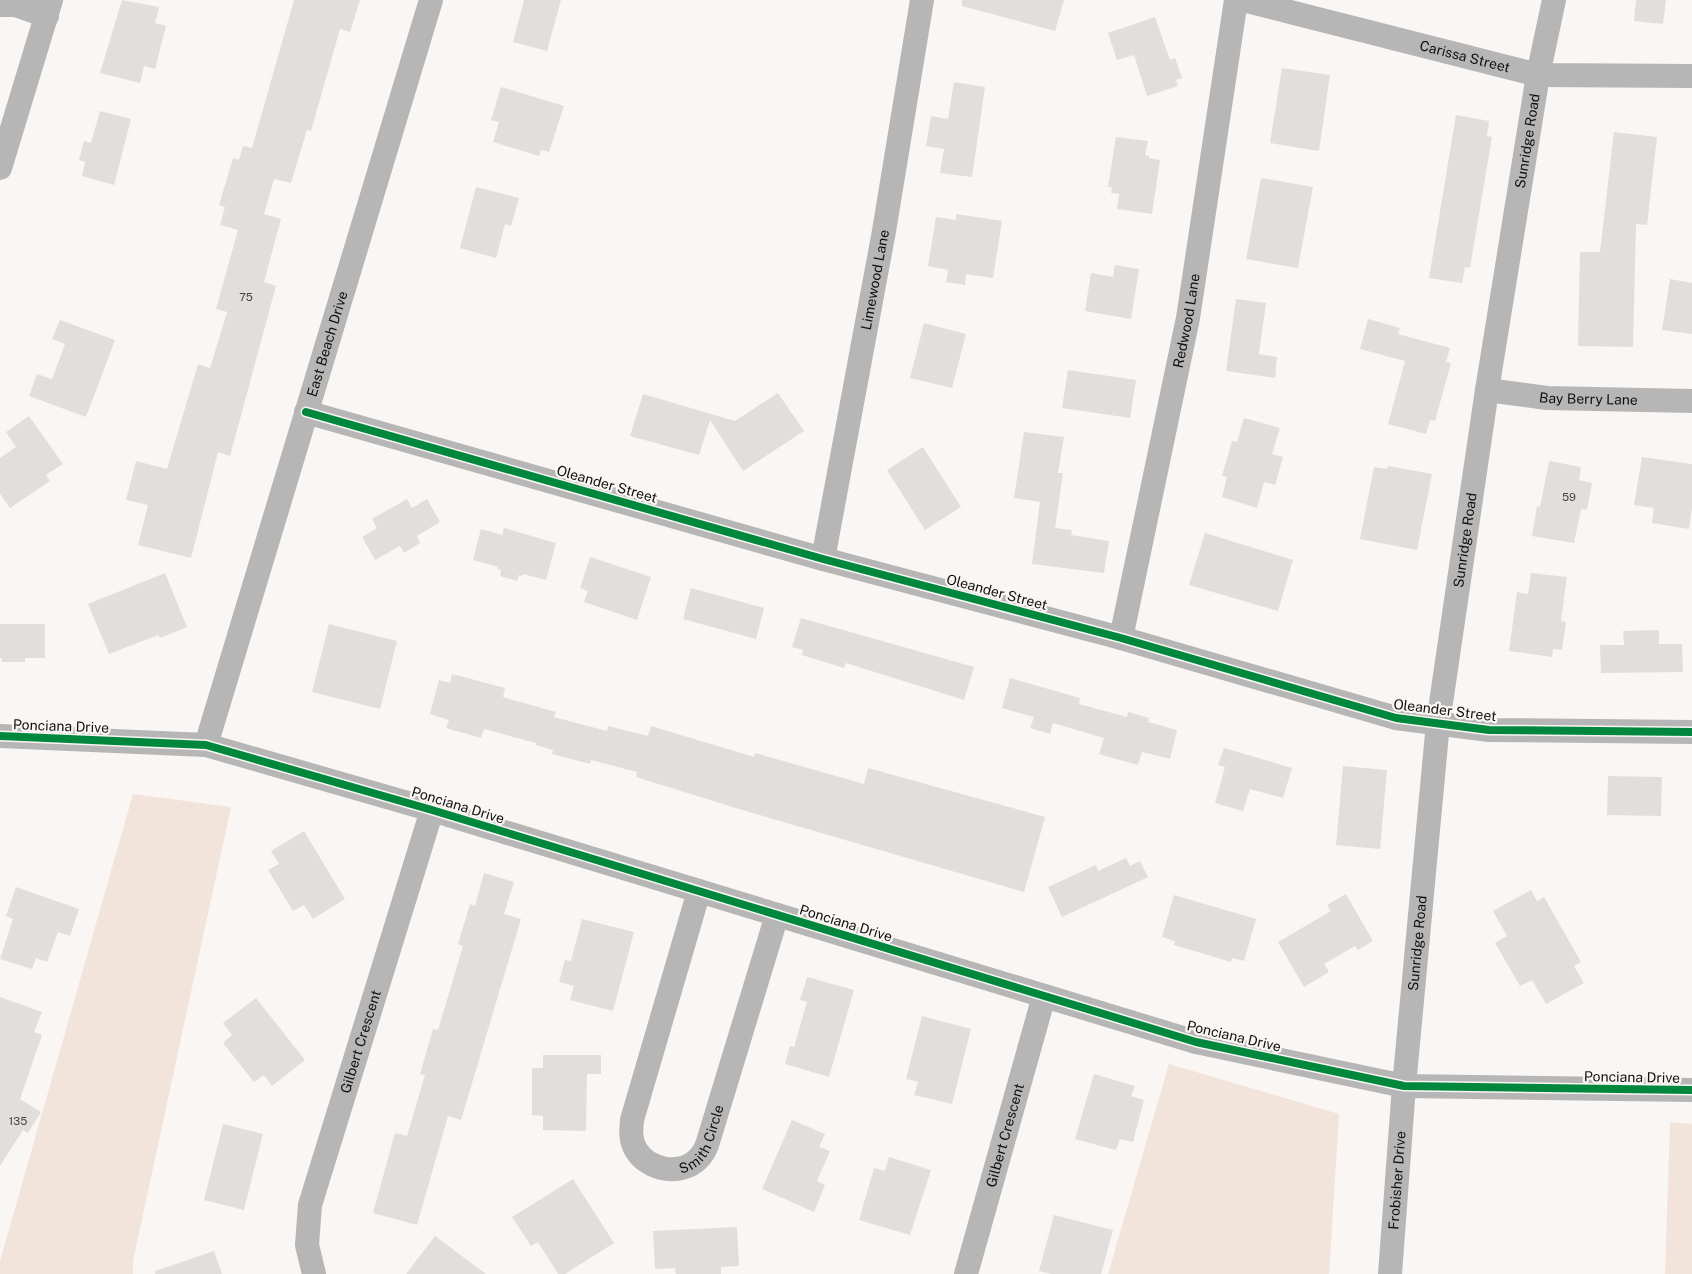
<svg xmlns="http://www.w3.org/2000/svg" width="1692" height="1274" font-family="'Public Sans',sans-serif">
<rect width="100%" height="100%" fill="#f9f6f4"/>
<!-- green -->
<path fill="#f2e4da" d="M 133,794 L 231,807 L 133,1261 L 133,1274 L 0,1274 L 0,1261 Z
M 1169,1064 L 1339,1114 L 1329,1274 L 1108,1274 Z
M 1670,1122 L 1692,1124 L 1692,1274 L 1665,1274 Z"/>
<!-- building -->
<path fill="#e1dfdd" d="M 122,0 L 159,7 L 155,23 L 166,26 L 155,69 L 144,66 L 140,83 L 100,73 Z
M 294,0 L 360,0 L 350,32 L 340,29 L 311,131 L 307,130 L 291,183 L 274,179 L 264,214 L 281,219 L 264,282 L 276,286 L 230,456 L 218,452 L 191,558 L 138,545 L 148,505 L 126,500 L 136,461 L 167,469 L 198,364 L 210,368 L 227,312 L 216,309 L 238,230 L 220,225 L 225,207 L 219,205 L 233,158 L 239,160 L 243,146 L 252,148 Z
M 524,0 L 561,0 L 547,51 L 513,42 Z
M 962,0 L 1064,0 L 1055,31 L 962,6 Z
M 1636,0 L 1666,0 L 1663,24 L 1634,21 Z
M 1155,17 L 1170,60 L 1175,58 L 1182,78 L 1176,80 L 1178,86 L 1147,96 L 1134,55 L 1117,60 L 1108,33 Z
M 1282,68 L 1330,75 L 1319,151 L 1270,143 Z
M 954,82 L 985,87 L 972,177 L 940,173 L 944,149 L 926,146 L 931,116 L 948,119 Z
M 501,87 L 564,106 L 549,152 L 541,150 L 539,156 L 493,142 L 499,122 L 491,120 Z
M 100,111 L 131,119 L 114,185 L 82,176 L 85,162 L 79,160 L 84,141 L 91,143 Z
M 1456,115 L 1489,121 L 1487,136 L 1492,137 L 1470,268 L 1465,267 L 1462,283 L 1429,278 Z
M 1614,132 L 1657,137 L 1647,225 L 1636,224 L 1633,347 L 1578,346 L 1580,252 L 1600,252 Z
M 1116,137 L 1148,141 L 1145,155 L 1149,156 L 1149,158 L 1160,160 L 1152,214 L 1117,209 L 1119,194 L 1111,193 L 1112,187 L 1108,187 Z
M 1261,178 L 1313,187 L 1298,268 L 1246,259 Z
M 476,187 L 519,198 L 511,226 L 505,224 L 496,258 L 460,248 Z
M 956,214 L 1002,221 L 993,278 L 966,274 L 965,285 L 946,282 L 948,270 L 928,266 L 936,217 L 956,220 Z
M 1115,265 L 1139,269 L 1131,319 L 1085,311 L 1091,273 L 1113,277 Z
M 1670,279 L 1692,283 L 1692,334 L 1662,330 Z
M 1236,299 L 1266,303 L 1259,354 L 1277,357 L 1275,378 L 1226,371 Z
M 1368,319 L 1400,328 L 1398,334 L 1450,348 L 1446,362 L 1451,363 L 1435,421 L 1430,420 L 1426,434 L 1388,424 L 1405,361 L 1360,349 Z
M 60,320 L 115,340 L 86,417 L 29,396 L 37,374 L 52,379 L 65,344 L 52,339 Z
M 924,323 L 966,334 L 952,388 L 910,378 Z
M 1068,370 L 1136,380 L 1130,418 L 1062,408 Z
M 778,393 L 804,431 L 743,471 L 710,420 L 699,455 L 630,436 L 643,394 L 735,421 Z
M 29,416 L 63,464 L 46,475 L 50,481 L 10,508 L 0,494 L 0,458 L 16,447 L 6,432 Z
M 1244,418 L 1280,428 L 1272,454 L 1283,457 L 1275,485 L 1264,482 L 1257,508 L 1222,497 L 1227,477 L 1222,476 L 1232,441 L 1237,442 Z
M 1024,432 L 1064,437 L 1058,473 L 1063,473 L 1055,528 L 1072,530 L 1071,535 L 1109,541 L 1104,573 L 1032,564 L 1040,502 L 1014,498 Z
M 923,447 L 961,507 L 925,530 L 887,470 Z
M 1642,457 L 1692,464 L 1692,508 L 1689,529 L 1652,523 L 1654,508 L 1634,505 Z
M 1549,461 L 1581,467 L 1579,480 L 1592,483 L 1587,510 L 1581,509 L 1574,543 L 1532,536 L 1537,506 L 1540,507 Z
M 1388,466 L 1432,474 L 1417,550 L 1360,539 L 1374,467 L 1387,469 Z
M 407,499 L 412,508 L 427,499 L 440,522 L 417,536 L 420,543 L 404,553 L 400,546 L 375,560 L 362,537 L 377,528 L 372,519 Z
M 504,528 L 556,543 L 546,580 L 523,574 L 522,576 L 519,575 L 517,581 L 500,576 L 501,570 L 497,569 L 498,567 L 473,560 L 481,529 L 502,535 Z
M 1205,533 L 1293,560 L 1278,611 L 1189,585 Z
M 590,557 L 651,577 L 637,620 L 584,602 L 588,591 L 580,588 Z
M 165,573 L 187,627 L 160,638 L 158,635 L 109,654 L 88,604 Z
M 1531,573 L 1567,577 L 1561,621 L 1566,622 L 1562,650 L 1553,649 L 1552,657 L 1509,651 L 1517,592 L 1528,594 Z
M 691,588 L 764,608 L 756,639 L 683,619 Z
M 801,618 L 974,667 L 964,700 L 846,663 L 844,668 L 802,655 L 803,650 L 792,647 Z
M 0,624 L 45,624 L 45,658 L 25,658 L 25,662 L 2,662 L 2,658 L 0,658 Z
M 329,624 L 397,641 L 380,709 L 312,692 Z
M 1659,630 L 1659,644 L 1682,644 L 1683,672 L 1601,673 L 1600,645 L 1624,645 L 1623,631 Z
M 452,674 L 505,688 L 503,697 L 556,712 L 554,717 L 607,731 L 608,726 L 648,736 L 651,726 L 754,757 L 755,753 L 864,784 L 868,768 L 1045,817 L 1024,892 L 739,809 L 636,777 L 637,772 L 591,760 L 590,764 L 552,754 L 553,750 L 536,745 L 536,743 L 484,729 L 481,738 L 446,728 L 449,720 L 430,714 L 439,680 L 450,683 Z
M 1010,678 L 1080,698 L 1079,704 L 1127,717 L 1128,712 L 1149,718 L 1148,722 L 1177,730 L 1170,759 L 1142,752 L 1138,765 L 1099,754 L 1104,738 L 1053,723 L 1050,734 L 1030,728 L 1034,717 L 1002,708 Z
M 1224,748 L 1292,768 L 1283,798 L 1250,789 L 1243,811 L 1215,803 L 1225,767 L 1218,765 Z
M 1343,766 L 1387,770 L 1380,849 L 1336,845 Z
M 1608,776 L 1662,777 L 1661,816 L 1607,815 Z
M 304,831 L 345,899 L 313,919 L 304,905 L 293,911 L 268,870 L 279,864 L 271,851 Z
M 1126,858 L 1130,866 L 1140,861 L 1148,877 L 1062,917 L 1048,887 L 1096,865 L 1098,871 Z
M 484,873 L 514,882 L 504,914 L 521,919 L 461,1120 L 448,1116 L 417,1225 L 373,1213 L 395,1133 L 407,1136 L 425,1075 L 420,1074 L 433,1029 L 438,1030 L 463,946 L 458,944 L 470,904 L 475,906 Z
M 16,887 L 79,909 L 70,936 L 58,932 L 47,962 L 36,958 L 32,969 L 0,959 L 13,919 L 6,916 Z
M 1531,890 L 1537,901 L 1544,897 L 1581,962 L 1574,966 L 1584,983 L 1546,1004 L 1532,980 L 1520,986 L 1495,943 L 1507,936 L 1493,911 Z
M 1346,894 L 1373,941 L 1358,950 L 1355,946 L 1324,964 L 1329,972 L 1304,987 L 1278,942 L 1331,911 L 1327,905 Z
M 1174,895 L 1256,919 L 1244,961 L 1232,958 L 1231,962 L 1174,945 L 1175,941 L 1162,937 Z
M 582,919 L 634,932 L 613,1011 L 570,1000 L 574,986 L 559,982 L 565,960 L 571,961 Z
M 807,977 L 854,990 L 829,1077 L 785,1064 L 790,1046 L 794,1047 L 807,1002 L 800,1000 Z
M 0,997 L 42,1012 L 34,1032 L 42,1035 L 20,1099 L 41,1112 L 28,1133 L 23,1130 L 0,1166 Z
M 256,998 L 305,1060 L 272,1086 L 264,1075 L 254,1082 L 223,1043 L 232,1035 L 223,1023 Z
M 922,1016 L 971,1029 L 952,1104 L 914,1095 L 918,1082 L 906,1079 Z
M 543,1055 L 601,1055 L 601,1074 L 587,1074 L 586,1131 L 543,1130 L 543,1116 L 532,1115 L 532,1068 L 543,1068 Z
M 1094,1074 L 1135,1086 L 1131,1096 L 1144,1100 L 1133,1142 L 1120,1139 L 1116,1150 L 1075,1139 Z
M 792,1120 L 825,1134 L 819,1147 L 830,1151 L 817,1181 L 825,1185 L 814,1212 L 762,1189 Z
M 223,1124 L 263,1134 L 244,1210 L 204,1200 Z
M 889,1157 L 931,1170 L 910,1235 L 859,1220 L 874,1168 L 885,1171 Z
M 573,1179 L 614,1243 L 565,1274 L 558,1274 L 538,1242 L 531,1246 L 512,1217 Z
M 1054,1215 L 1113,1230 L 1101,1274 L 1052,1274 L 1039,1271 Z
M 737,1227 L 739,1266 L 721,1267 L 721,1274 L 676,1274 L 675,1268 L 655,1269 L 653,1231 Z
M 435,1236 L 486,1274 L 406,1274 Z
M 214,1251 L 222,1274 L 155,1274 L 155,1271 Z"/>
<g fill="none" stroke-linecap="round" stroke-linejoin="round">
<!-- minor -->
<g stroke="#b7b6b6" stroke-width="24">
<path id="s1" d="M 1243,0 L 1538,75 L 1692,76"/>
<path d="M 0,5 L 15,5 L 47,16"/>
<path d="M 0,168 L 51,0"/>
<path id="s2" d="M 1487,390 L 1547,398 L 1692,401"/>
<path d="M 306,412 L 823,559 L 1121,638 L 1396,718 L 1489,730 L 1692,732"/>
<path id="s3" d="M 823,559 L 884,231 L 922,0"/>
<path id="s4" d="M 1121,638 L 1188,318 L 1236,0"/>
<path d="M 0,736 L 206,745 L 432,810 L 1196,1042 L 1404,1086 L 1692,1090"/>
<path id="s5" d="M 206,745 L 431,0"/>
<path id="s6" d="M 699,891 L 632,1120 C 631,1130 630,1140 636,1150 C 649,1171 681,1176 698,1159 C 702,1155 705,1150 707,1145 L 777,915"/>
<path id="s7" d="M 314,1274 L 307,1245 L 310,1205 L 432,810"/>
<path id="s8" d="M 966,1274 L 1044,996"/>
<path id="s9" d="M 1390,1274 L 1404,1086 L 1438,723 L 1487,390 L 1538,75 L 1554,0"/>
</g>
<!-- cycleway casing -->
<g stroke="#faf6f3" stroke-width="11">
<path id="cycleway" d="M 306,412 L 823,559 L 1121,638 L 1396,718 L 1489,730 L 1692,732
M 0,736 L 206,745 L 432,810 L 1196,1042 L 1404,1086 L 1692,1090"/>
</g>
<!-- cycleway -->
<use href="#cycleway" stroke="#00873e" stroke-width="8"/>
</g>
<g text-anchor="middle" stroke-width="4.5" stroke-linejoin="round" paint-order="stroke">
<!-- number labels -->
<g font-size="11" fill="#454442">
<text x="246" y="301">75</text>
<text x="1569" y="501">59</text>
<text x="18" y="1125">135</text>
</g>
<!-- street labels -->
<g font-size="14" fill="#11100f" stroke="#faf6f3">
<text dy="5" stroke="none"><textPath href="#s1" startOffset="229">Carissa Street</textPath></text>
<text dy="5" stroke="none"><textPath href="#s9" startOffset="1142">Sunridge Road</textPath></text>
<text dy="5" stroke="none"><textPath href="#s3" startOffset="284">Limewood Lane</textPath></text>
<text dy="5" stroke="none"><textPath href="#s4" startOffset="324">Redwood Lane</textPath></text>
<text dy="5" stroke="none"><textPath href="#s5" startOffset="419">East Beach Drive</textPath></text>
<text dy="5" stroke="none"><textPath href="#s2" startOffset="102">Bay Berry Lane</textPath></text>
<text transform="translate(607 484) rotate(16)" y="5">Oleander Street</text>
<text dy="5" stroke="none"><textPath href="#s9" startOffset="738">Sunridge Road</textPath></text>
<text transform="translate(997 592) rotate(15)" y="5">Oleander Street</text>
<text transform="translate(1445 710) rotate(7)" y="5">Oleander Street</text>
<text transform="translate(61 726) rotate(2)" y="5">Ponciana Drive</text>
<text transform="translate(458 805) rotate(17)" y="5">Ponciana Drive</text>
<text transform="translate(846 923) rotate(17)" y="5">Ponciana Drive</text>
<text dy="5" stroke="none"><textPath href="#s9" startOffset="332">Sunridge Road</textPath></text>
<text transform="translate(1234 1036) rotate(13)" y="5">Ponciana Drive</text>
<text dy="5" stroke="none"><textPath href="#s7" startOffset="241">Gilbert Crescent</textPath></text>
<text transform="translate(1632 1077) rotate(1)" y="5">Ponciana Drive</text>
<text dy="5" stroke="none"><textPath href="#s6" startOffset="359">Smith Circle</textPath></text>
<text dy="5" stroke="none"><textPath href="#s8" startOffset="144">Gilbert Crescent</textPath></text>
<text dy="5" stroke="none"><textPath href="#s9" startOffset="94">Frobisher Drive</textPath></text>
</g>
</g>
</svg>
